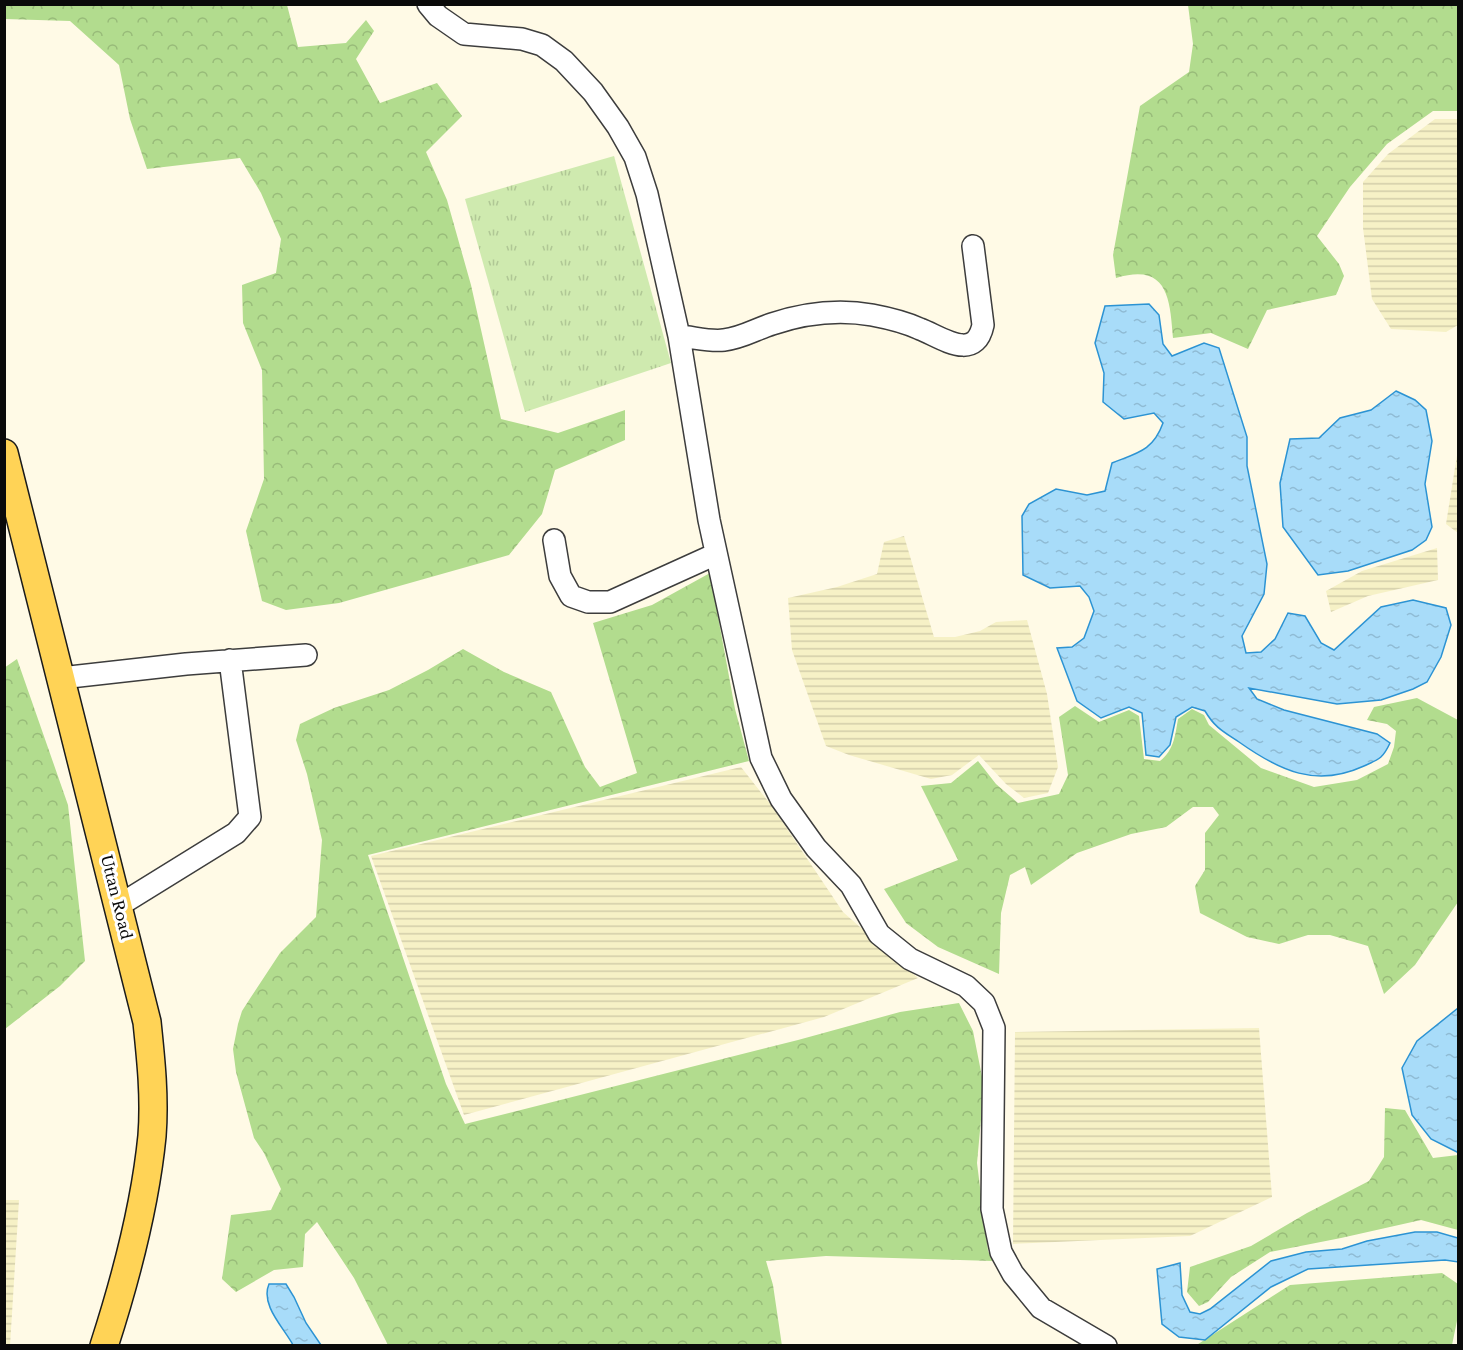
<svg xmlns="http://www.w3.org/2000/svg" width="1463" height="1350" font-family="'Libre Baskerville',serif">
<defs>
<pattern id="farmland-rules" width="6" height="5" patternUnits="userSpaceOnUse" patternTransform="scale(1.5)"><rect width="6" height="5" fill="#f6f1c6"/><path d="M0 2.5h6" fill="none" stroke="#d2cda9"/></pattern>
<pattern id="forest-crowns" width="20" height="18" patternUnits="userSpaceOnUse" patternTransform="scale(1.5)"><rect width="20" height="18" fill="#b2dc8e"/><path d="M2 6a3 3 0 1 1 6 0M12 15a3 3 0 1 1 6 0" fill="none" stroke="#98bb79"/></pattern>
<pattern id="park-tufts" width="24" height="20" patternUnits="userSpaceOnUse" patternTransform="scale(1.5)"><rect width="24" height="20" fill="#cfeaaf"/><path d="M3 7l-1-3M5 7V3M7 7l1-3M15 17l-1-3M17 17v-4M19 17l1-3" fill="none" stroke="#b0c795"/></pattern>
<pattern id="water-ripples" width="26" height="14" patternUnits="userSpaceOnUse" patternTransform="scale(1.5)"><rect width="26" height="14" fill="#a8dcf9"/><path d="M2 4q2-2 4 0t4 0M15 11q2-2 4 0t4 0" fill="none" stroke="#8fbbd4"/></pattern>
</defs>
<rect width="100%" height="100%" fill="#fffae6"/>
<!-- farmland -->
<path fill="url(#farmland-rules)" d="M 1435,119 L 1458,119 L 1458,325 L 1446,332 L 1391,329 L 1372,299 L 1363,228 L 1363,182 L 1388,154 Z
M 1458,449 L 1458,533 L 1446,524 Z
M 904,536 L 934,637 L 955,637 L 980,631 L 996,622 L 1027,620 L 1047,694 L 1058,767 L 1048,793 L 1024,798 L 1006,784 L 979,755 L 952,775 L 931,779 L 849,755 L 826,746 L 792,650 L 788,598 L 837,587 L 877,574 L 884,542 Z
M 1437,548 L 1438,580 L 1368,596 L 1331,612 L 1326,591 L 1362,571 Z
M 741,767 L 771,805 L 843,912 L 918,978 L 824,1017 L 464,1115 L 371,856 Z
M 1259,1028 L 1272,1197 L 1190,1236 L 1013,1244 L 1015,1032 Z
M 5,1200 L 19,1200 L 10,1346 L 4,1345 Z"/>
<!-- forest -->
<path fill="url(#forest-crowns)" d="M 5,5 L 287,5 L 298,47 L 346,43 L 366,20 L 374,31 L 356,59 L 380,103 L 437,83 L 462,116 L 426,152 L 447,200 L 471,285 L 501,419 L 558,433 L 625,410 L 625,440 L 555,470 L 542,514 L 509,555 L 339,603 L 286,610 L 262,601 L 246,531 L 264,479 L 262,370 L 243,323 L 242,285 L 276,273 L 281,239 L 261,193 L 240,158 L 147,169 L 130,119 L 119,65 L 70,21 L 5,19 Z
M 1188,5 L 1458,5 L 1458,111 L 1433,111 L 1387,144 L 1350,187 L 1317,236 L 1339,264 L 1344,276 L 1336,295 L 1267,310 L 1248,349 L 1211,333 L 1173,338 C 1170,299 1168,262 1116,278 L 1113,255 L 1140,106 L 1189,72 L 1193,44 Z
M 710,573 L 735,709 L 749,761 L 368,855 L 446,1084 L 465,1124 L 798,1040 L 900,1012 L 959,1003 L 973,1031 L 984,1087 L 977,1163 L 988,1251 L 993,1261 L 826,1256 L 766,1261 L 773,1285 L 782,1346 L 388,1345 L 354,1278 L 317,1222 L 305,1234 L 303,1267 L 274,1270 L 236,1292 L 222,1279 L 231,1215 L 271,1210 L 281,1189 L 264,1153 L 254,1138 L 236,1072 L 233,1049 L 238,1024 L 242,1011 L 251,997 L 280,953 L 316,917 L 322,840 L 307,774 L 296,740 L 300,724 L 334,708 L 389,690 L 428,670 L 463,649 L 504,672 L 551,692 L 585,767 L 600,787 L 637,773 L 593,623 L 652,605 Z
M 17,659 L 68,805 L 85,961 L 60,986 L 5,1029 L 4,668 Z
M 1417,698 L 1458,720 L 1458,902 L 1415,965 L 1384,994 L 1368,946 L 1330,935 L 1308,935 L 1279,944 L 1247,937 L 1200,913 L 1195,886 L 1205,870 L 1205,833 L 1219,815 L 1213,807 L 1193,807 L 1166,827 L 1131,834 L 1077,853 L 1031,885 L 1025,867 L 1010,875 L 1001,913 L 999,974 L 938,947 L 906,923 L 884,889 L 958,860 L 921,786 L 951,783 L 978,761 L 996,784 L 1018,803 L 1059,794 L 1068,775 L 1059,717 L 1075,706 L 1099,722 L 1129,710 L 1139,716 L 1144,759 L 1160,761 C 1174,750 1175,736 1178,719 L 1192,709 L 1204,715 L 1209,725 L 1261,768 L 1314,787 L 1357,780 L 1388,764 L 1394,747 L 1396,731 L 1387,724 L 1367,720 L 1374,707 Z
M 1385,1108 L 1405,1110 L 1433,1158 L 1458,1155 L 1458,1230 L 1421,1220 L 1341,1238 L 1270,1252 L 1231,1277 L 1208,1302 L 1199,1306 L 1187,1292 L 1190,1267 L 1251,1246 L 1307,1213 L 1369,1181 L 1384,1157 Z
M 1442,1273 L 1458,1284 L 1458,1316 L 1452,1345 L 1195,1346 L 1290,1285 Z"/>
<!-- park -->
<path fill="url(#park-tufts)" d="M 614,156 L 671,363 L 525,412 L 465,199 Z"/>
<!-- water -->
<path fill="url(#water-ripples)" stroke="#2c93d3" stroke-width="1.5" d="M 1149,304 L 1159,315 L 1163,344 L 1172,356 L 1204,343 L 1219,348 L 1247,437 L 1247,466 L 1267,564 L 1264,594 L 1242,636 L 1246,653 L 1261,652 L 1275,639 L 1288,613 L 1305,616 L 1321,643 L 1334,650 L 1381,607 L 1413,600 L 1446,608 L 1451,625 L 1441,657 L 1427,682 L 1413,689 L 1381,700 L 1337,704 L 1249,688 L 1257,699 L 1284,710 L 1377,734 L 1390,743 C 1383,758 1380,759 1364,766 C 1316,788 1280,771 1239,742 C 1224,732 1215,728 1205,711 L 1192,707 L 1176,717 L 1170,745 L 1159,757 L 1146,755 L 1142,713 L 1129,707 L 1101,718 L 1077,701 L 1057,648 L 1072,647 L 1084,638 L 1094,611 L 1089,597 L 1080,586 L 1050,588 L 1023,575 L 1022,516 L 1029,504 L 1056,489 L 1087,495 L 1105,491 L 1112,463 C 1137,453 1153,451 1163,423 L 1154,413 L 1124,419 L 1103,402 L 1104,373 L 1095,343 L 1105,306 Z
M 1396,391 L 1415,400 L 1426,410 L 1432,441 L 1425,484 L 1432,527 L 1426,540 L 1412,550 L 1348,571 L 1318,575 L 1283,527 L 1280,483 L 1290,439 L 1319,438 L 1340,418 L 1371,410 Z
M 1458,1008 L 1458,1151 L 1457,1152 L 1431,1139 L 1412,1115 L 1402,1068 L 1417,1041 Z
M 1415,1232 L 1437,1232 L 1458,1238 L 1458,1262 L 1445,1260 L 1308,1269 L 1271,1287 L 1205,1340 L 1179,1337 L 1162,1324 L 1157,1269 L 1180,1263 L 1182,1295 L 1190,1312 L 1200,1314 L 1210,1309 L 1271,1261 L 1306,1252 L 1342,1249 L 1367,1241 Z
M 269,1284 L 286,1284 L 294,1297 L 306,1323 L 321,1345 L 293,1345 C 284,1328 260,1305 269,1284 Z"/>
<g fill="none" stroke-linecap="round" stroke-linejoin="round">
<!-- minor casing -->
<g stroke="#3d3d3d" stroke-width="24">
<path id="minor" d="M 428,4 L 438,16 L 464,34 L 522,39 L 542,45 L 564,61 L 593,92 L 618,127 L 635,157 L 647,194 L 679,336
M 973,246 L 983,325 C 975,363 941,337 920,329 C 905,322 888,318 872,315 C 837,309 805,313 772,324 C 756,329 742,338 724,340 C 710,342 693,337 679,336 L 709,520 L 761,758 L 781,799 L 816,848 L 851,885 L 879,934 L 910,959 L 966,986 L 984,1003 L 994,1028 L 992,1209 L 1001,1252 L 1013,1274 L 1041,1308 L 1106,1346
M 554,540 L 560,576 L 571,596 L 588,602 L 610,602 L 716,554
M 61,678 L 186,664 L 306,655
M 118,906 L 236,833 L 250,817 L 230,660"/>
</g>
<!-- major casing -->
<g stroke="#1b1b1b" stroke-width="30">
<path id="major" d="M 4,453 L 147,1022 C 151,1060 155,1098 152,1136 C 145,1207 126,1278 104,1346"/>
</g>
<!-- minor -->
<use href="#minor" stroke="#fff" stroke-width="21"/>
<!-- major -->
<use href="#major" stroke="#ffd356" stroke-width="27"/>
</g>
<g text-anchor="middle" stroke-width="6" stroke-linejoin="round" paint-order="stroke">
<!-- street labels -->
<g font-size="15" fill="#0a0a0a" stroke="#fff">
<text transform="translate(116 897) rotate(76)" y="5">Uttan Road</text>
</g>
</g>
<!-- border -->
<rect width="1463" height="1350" fill="none" stroke="#0a0a0a" stroke-width="12"/>
</svg>
